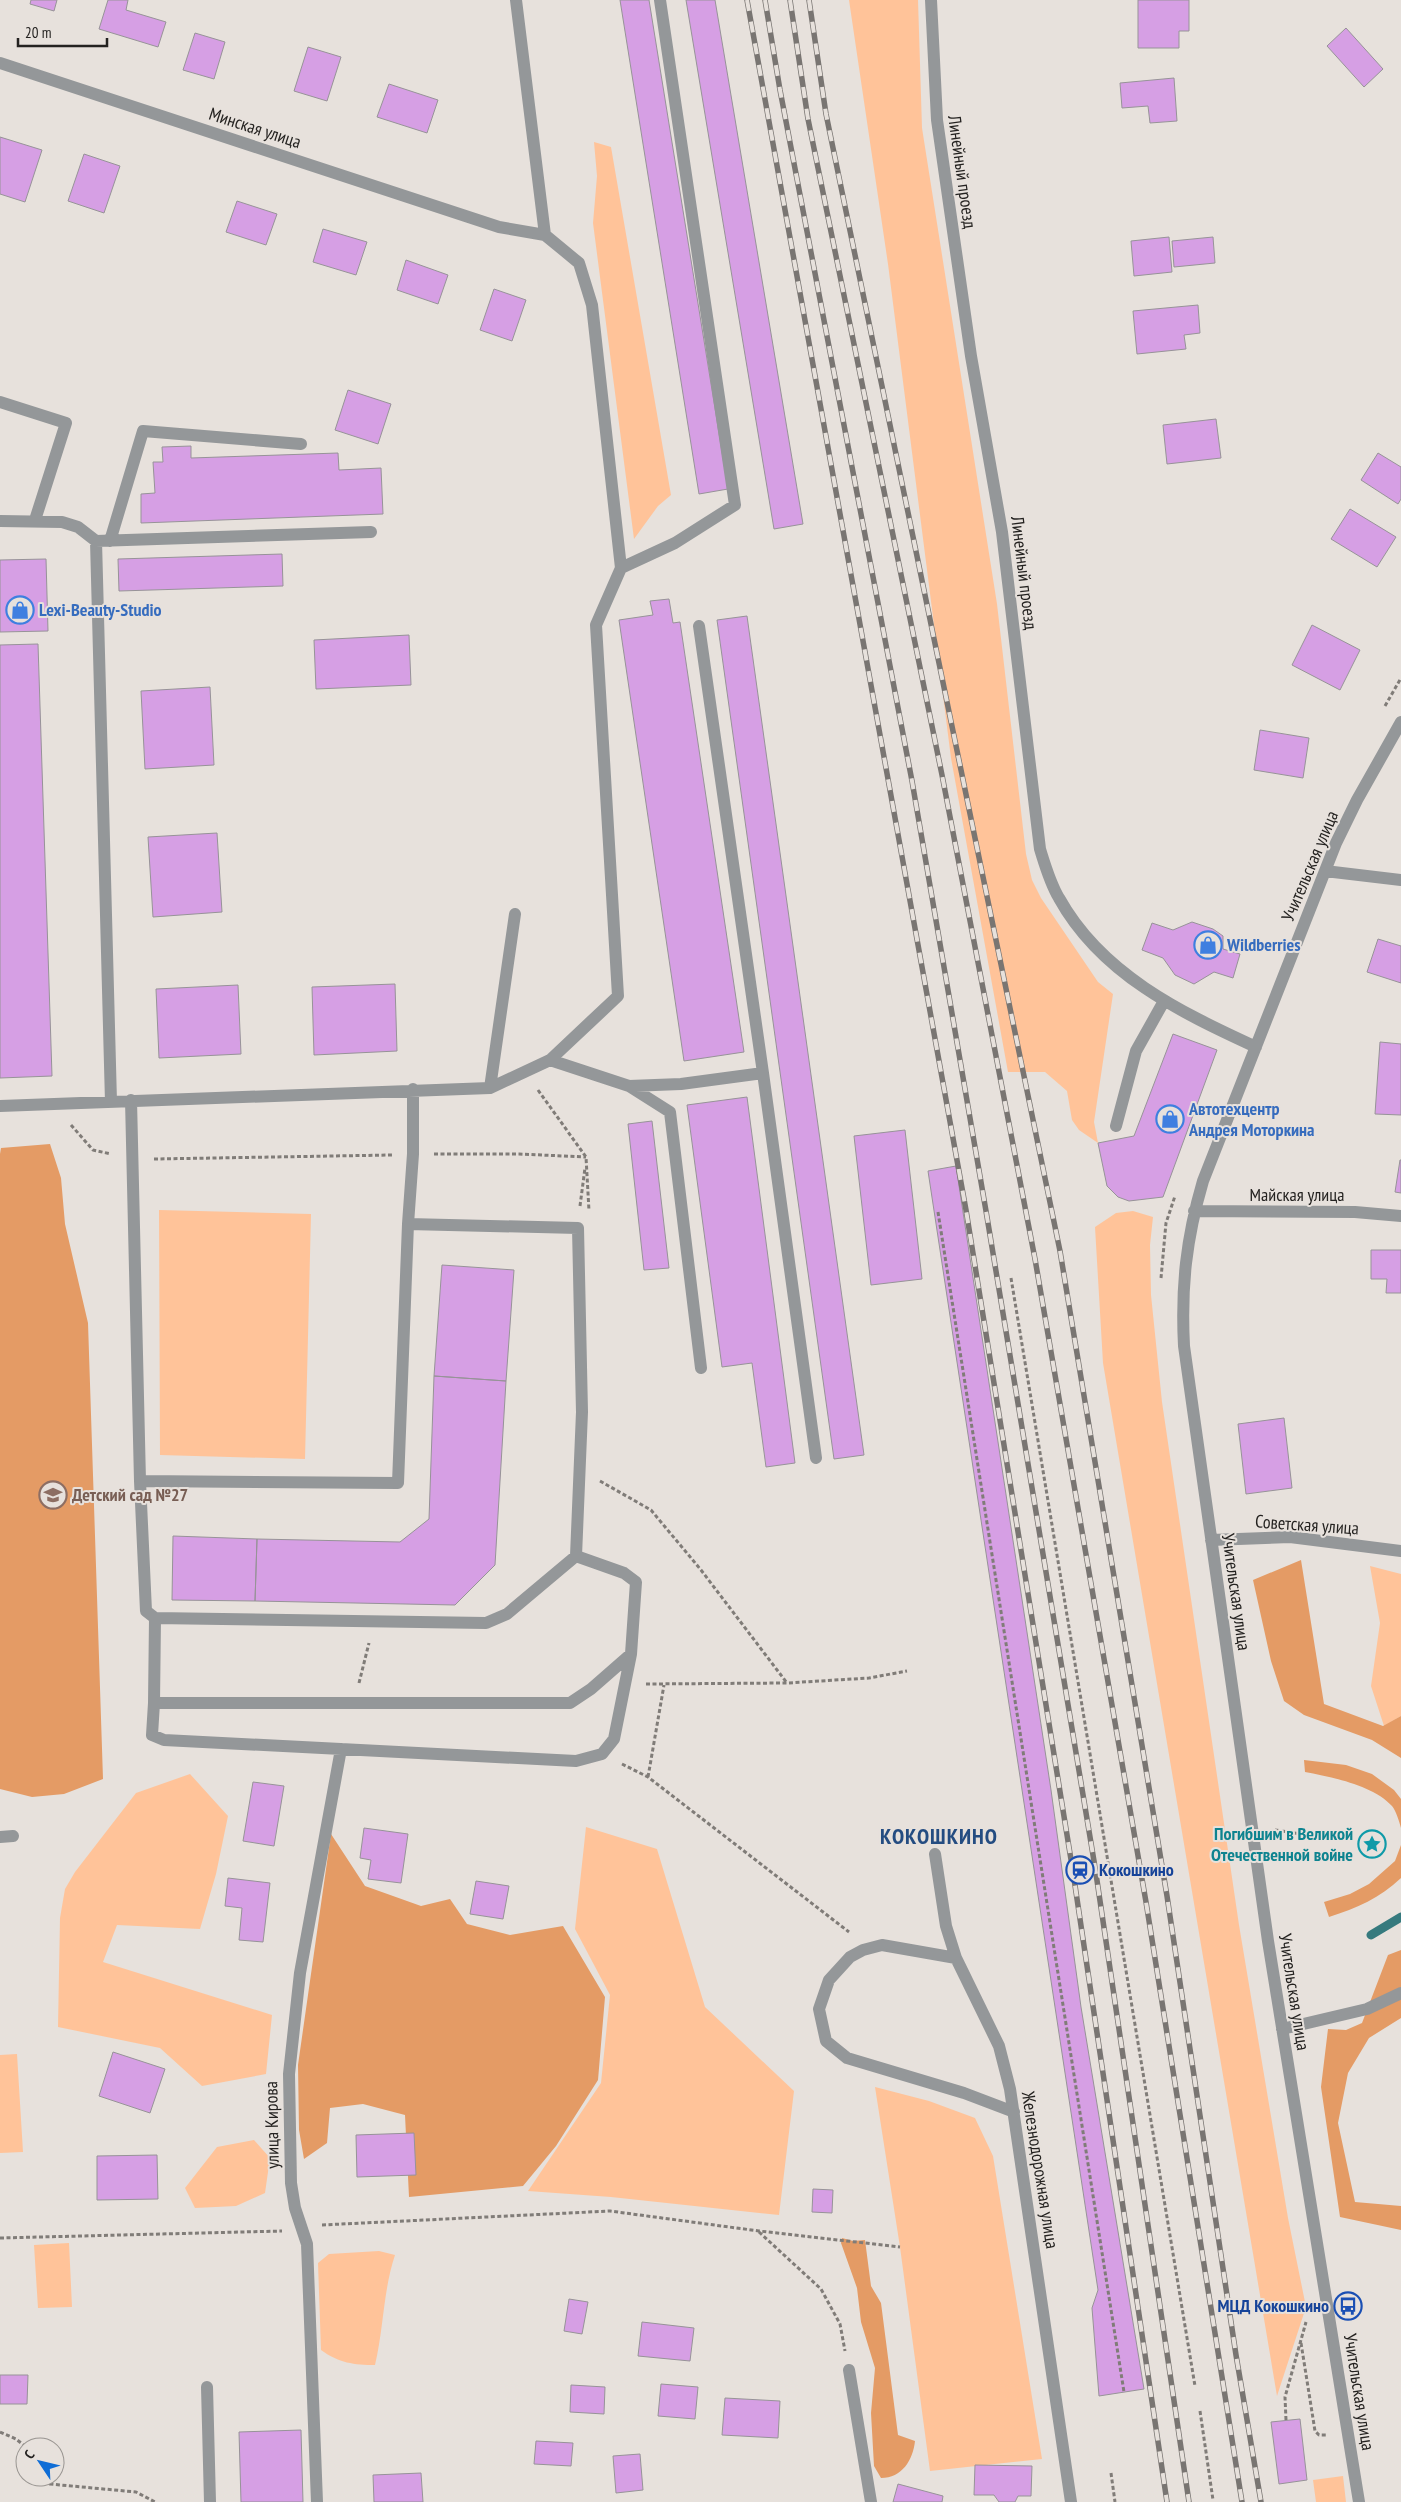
<svg xmlns="http://www.w3.org/2000/svg" width="1401" height="2502" font-family="'PT Sans Narrow',sans-serif">
<rect width="100%" height="100%" fill="#e7e1dc"/>
<!-- green -->
<path fill="#ffc399" d="M 849,0 L 918,0 L 922,128 L 997,604 L 1026,854 L 1032,880 L 1041,898 L 1098,982 L 1113,994 L 1094,1122 L 1098,1143 L 1079,1130 L 1072,1120 L 1067,1091 L 1045,1072 L 1008,1072 L 951,758 L 888,264 Z
M 594,142 L 611,147 L 671,495 L 658,506 L 634,539 L 593,223 L 597,176 Z
M 159,1210 L 311,1214 L 305,1459 L 160,1455 Z
M 1133,1211 L 1153,1217 L 1150,1245 L 1151,1295 L 1162,1402 L 1239,1925 L 1288,2218 L 1306,2307 L 1277,2396 L 1103,1363 L 1095,1227 L 1116,1213 Z
M 1370,1566 L 1401,1574 L 1401,1716 L 1384,1726 L 1371,1686 L 1380,1623 Z
M 190,1774 L 228,1816 L 216,1874 L 200,1929 L 117,1925 L 103,1962 L 272,2015 L 266,2074 L 202,2086 L 160,2048 L 58,2027 L 60,1918 L 65,1889 L 75,1872 L 136,1793 Z
M 586,1827 L 657,1849 L 705,2007 L 794,2091 L 779,2215 L 611,2197 L 528,2191 L 601,2083 L 610,1995 L 575,1929 Z
M 17,2054 L 23,2152 L 0,2153 L 0,2055 Z
M 875,2087 L 929,2101 L 975,2118 L 993,2156 L 1042,2459 L 930,2471 L 900,2247 Z
M 254,2140 L 270,2158 L 265,2193 L 236,2206 L 195,2208 L 185,2188 L 217,2147 Z
M 69,2243 L 72,2307 L 38,2308 L 34,2245 Z
M 379,2251 L 395,2255 C 383,2291 384,2327 375,2365 C 354,2365 339,2363 321,2350 L 318,2263 L 329,2254 Z
M 1343,2476 L 1346,2502 L 1316,2502 L 1313,2480 Z"/>
<!-- forest -->
<path fill="#e49b65" d="M 50,1144 L 61,1178 L 65,1224 L 88,1323 L 103,1779 L 64,1794 L 32,1797 L 0,1789 L 0,1154 L 1,1148 Z
M 1301,1560 L 1324,1704 L 1383,1726 L 1401,1716 L 1401,1758 L 1372,1740 L 1304,1715 L 1284,1701 L 1271,1661 L 1253,1580 Z
M 1304,1760 L 1346,1765 L 1372,1774 L 1394,1790 L 1401,1799 L 1401,1828 C 1399,1821 1396,1811 1392,1806 C 1373,1785 1331,1777 1305,1772 Z
M 331,1834 L 365,1886 L 421,1906 L 450,1899 L 467,1924 L 510,1935 L 563,1926 L 605,1997 L 598,2080 L 556,2146 L 523,2186 L 409,2197 L 405,2115 L 363,2104 L 330,2108 L 327,2143 L 304,2159 L 299,2130 L 298,2065 Z
M 1401,1845 L 1401,1878 C 1380,1898 1357,1908 1329,1917 L 1324,1902 L 1350,1894 L 1369,1884 L 1395,1861 Z
M 1401,1950 L 1401,2018 L 1369,2038 L 1348,2073 L 1338,2123 L 1355,2202 L 1401,2206 L 1401,2230 L 1340,2217 L 1321,2087 L 1328,2029 L 1346,2030 L 1362,2023 L 1388,1955 Z
M 842,2238 L 853,2241 L 865,2240 L 871,2286 L 881,2303 L 898,2435 L 915,2441 C 913,2460 902,2478 881,2478 L 874,2466 L 871,2413 L 875,2368 L 861,2322 L 857,2288 L 841,2243 Z"/>
<g fill="none" stroke-linecap="round" stroke-linejoin="round">
<!-- stream -->
<path stroke="#367a7e" stroke-width="9" d="M 1371,1935 L 1401,1917"/>
</g>
<!-- building -->
<path fill="#d69fe4" stroke="#979398" d="M 31,0 L 57,0 L 54,11 L 30,4 Z
M 108,0 L 128,0 L 126,10 L 166,22 L 158,47 L 99,29 Z
M 620,0 L 649,0 L 728,489 L 699,494 Z
M 686,0 L 715,0 L 803,524 L 774,529 Z
M 1138,0 L 1189,0 L 1189,31 L 1179,31 L 1179,48 L 1138,48 Z
M 1346,28 L 1383,69 L 1364,87 L 1327,46 Z
M 195,33 L 225,42 L 214,79 L 183,70 Z
M 308,47 L 341,57 L 327,101 L 294,91 Z
M 1174,78 L 1177,121 L 1150,123 L 1148,106 L 1122,108 L 1120,83 Z
M 389,84 L 438,100 L 427,133 L 377,117 Z
M 0,137 L 42,150 L 25,202 L 0,194 Z
M 84,154 L 120,166 L 104,213 L 68,201 Z
M 237,201 L 277,214 L 266,245 L 226,232 Z
M 323,229 L 367,242 L 356,275 L 313,262 Z
M 1169,237 L 1172,272 L 1134,276 L 1131,241 Z
M 1213,237 L 1215,263 L 1174,267 L 1172,241 Z
M 406,260 L 448,275 L 438,304 L 397,290 Z
M 494,289 L 526,300 L 512,341 L 480,330 Z
M 1198,305 L 1200,333 L 1184,335 L 1186,349 L 1137,354 L 1133,311 Z
M 348,390 L 391,404 L 378,444 L 335,430 Z
M 1216,419 L 1221,458 L 1167,464 L 1163,425 Z
M 191,446 L 191,458 L 338,453 L 339,470 L 381,468 L 383,514 L 141,523 L 141,494 L 155,493 L 153,462 L 163,462 L 162,447 Z
M 1378,453 L 1401,467 L 1401,499 L 1398,504 L 1361,480 Z
M 1350,509 L 1396,537 L 1377,567 L 1331,539 Z
M 282,554 L 283,586 L 119,591 L 118,559 Z
M 46,559 L 48,631 L 0,632 L 0,560 Z
M 669,599 L 673,623 L 680,622 L 744,1052 L 684,1061 L 619,620 L 653,615 L 650,601 Z
M 747,616 L 864,1455 L 834,1459 L 717,620 Z
M 1312,625 L 1360,650 L 1340,690 L 1292,665 Z
M 409,635 L 411,685 L 316,689 L 314,640 Z
M 38,644 L 52,1076 L 0,1078 L 0,645 Z
M 210,687 L 214,765 L 145,769 L 141,691 Z
M 1260,730 L 1309,738 L 1303,778 L 1254,770 Z
M 217,833 L 222,912 L 153,917 L 148,837 Z
M 1192,922 L 1213,929 L 1223,936 L 1223,949 L 1240,954 L 1233,978 L 1214,972 L 1194,984 L 1175,975 L 1163,958 L 1142,950 L 1152,923 L 1173,930 Z
M 1378,939 L 1401,946 L 1401,983 L 1367,972 Z
M 395,984 L 397,1051 L 314,1055 L 312,987 Z
M 238,985 L 241,1054 L 159,1058 L 156,989 Z
M 1173,1034 L 1217,1050 L 1163,1197 L 1129,1201 L 1118,1197 L 1107,1186 L 1098,1143 L 1134,1136 Z
M 1380,1042 L 1401,1044 L 1401,1115 L 1375,1114 Z
M 747,1097 L 795,1463 L 766,1467 L 752,1363 L 722,1367 L 687,1105 Z
M 652,1121 L 669,1268 L 644,1270 L 628,1124 Z
M 905,1130 L 922,1279 L 871,1285 L 854,1136 Z
M 1400,1160 L 1401,1160 L 1401,1193 L 1395,1192 Z
M 956,1166 L 1051,1790 L 1081,2007 L 1144,2389 L 1099,2396 L 1092,2308 L 1098,2290 L 928,1171 Z
M 1371,1250 L 1401,1250 L 1401,1293 L 1386,1293 L 1387,1279 L 1371,1279 Z
M 442,1265 L 514,1270 L 506,1381 L 434,1376 Z
M 434,1376 L 506,1381 L 495,1565 L 455,1605 L 255,1601 L 257,1539 L 400,1542 L 429,1519 Z
M 1284,1418 L 1292,1488 L 1246,1494 L 1238,1424 Z
M 173,1536 L 257,1539 L 255,1601 L 172,1600 Z
M 253,1782 L 284,1786 L 274,1846 L 243,1841 Z
M 364,1828 L 408,1834 L 401,1883 L 368,1879 L 371,1860 L 360,1858 Z
M 228,1878 L 270,1883 L 263,1942 L 239,1940 L 242,1908 L 225,1906 Z
M 476,1881 L 509,1886 L 503,1919 L 470,1914 Z
M 113,2052 L 165,2069 L 150,2113 L 99,2096 Z
M 414,2133 L 416,2175 L 357,2177 L 356,2135 Z
M 157,2155 L 158,2199 L 97,2200 L 97,2156 Z
M 813,2189 L 833,2190 L 832,2213 L 812,2212 Z
M 569,2299 L 588,2302 L 582,2334 L 564,2331 Z
M 642,2322 L 694,2328 L 690,2361 L 638,2356 Z
M 0,2375 L 28,2375 L 27,2404 L 0,2404 Z
M 661,2384 L 698,2387 L 695,2419 L 658,2416 Z
M 571,2385 L 605,2387 L 604,2414 L 570,2412 Z
M 725,2398 L 780,2401 L 778,2438 L 722,2435 Z
M 1300,2419 L 1307,2480 L 1279,2484 L 1271,2422 Z
M 301,2430 L 303,2502 L 241,2502 L 239,2432 Z
M 536,2441 L 573,2443 L 571,2466 L 534,2464 Z
M 640,2454 L 643,2490 L 616,2493 L 613,2456 Z
M 975,2465 L 1032,2466 L 1031,2496 L 1018,2496 L 1015,2502 L 999,2502 L 994,2495 L 974,2495 Z
M 421,2473 L 423,2502 L 374,2502 L 373,2475 Z
M 898,2484 L 943,2496 L 942,2502 L 893,2502 Z"/>
<g fill="none" stroke-linecap="round" stroke-linejoin="round">
<!-- path -->
<path stroke="#807c78" stroke-width="3" stroke-dasharray="4 2.5" stroke-linecap="butt" d="M 1385,706 L 1401,678
M 538,1090 L 586,1157 L 589,1211
M 71,1125 L 93,1150 L 111,1154
M 434,1154 L 519,1154 L 586,1157
M 154,1159 L 392,1155
M 580,1206 L 585,1168
M 938,1212 L 1124,2392
M 1011,1278 L 1195,2386
M 1161,1278 L 1166,1223 L 1175,1196
M 600,1481 L 651,1510 L 701,1570 L 787,1683
M 359,1683 L 369,1643
M 646,1684 L 787,1683 L 869,1678 L 907,1671
M 622,1764 L 648,1777 L 849,1932
M 648,1777 L 664,1685
M 1275,1830 L 1334,1839
M 322,2225 L 610,2211 L 759,2231 L 900,2247
M 759,2232 L 821,2289 L 840,2324 L 845,2351
M 0,2238 L 282,2231
M 1301,2343 L 1315,2431 L 1319,2435 L 1326,2435
M 1200,2411 L 1213,2500
M 1286,2420 L 1285,2397 L 1306,2322
M 0,2432 L 16,2439 L 26,2447
M 1111,2473 L 1115,2502
M 49,2477 L 50,2484 L 136,2492 L 155,2502"/>
<!-- minor -->
<path stroke="#949799" stroke-width="12" d="M 516,0 L 545,235
M 931,0 L 937,120 L 971,356 L 1002,532 L 1040,849 C 1045,865 1050,883 1059,898 C 1101,974 1180,1012 1256,1047
M 0,63 L 499,227 L 545,235 L 579,263 L 592,305 L 621,568
M 0,402 L 66,423 L 35,520
M 0,521 L 62,522 L 78,527 L 96,541 L 111,1102
M 96,541 L 371,532
M 110,541 L 143,431 L 301,444
M 699,626 L 763,1073
M 1325,871 L 1401,880
M 550,1060 L 618,996 L 596,625 L 621,568 L 675,543 L 735,505 L 660,0
M 629,1086 L 670,1112 L 701,1368
M 490,1088 L 550,1060 L 629,1086 L 681,1084 L 763,1073 L 816,1458
M 131,1100 L 140,1481 L 146,1611 L 155,1618 L 486,1623 L 507,1614 L 576,1556 L 582,1412 L 578,1228 L 408,1224 L 398,1483 L 140,1481
M 0,1106 L 490,1088 L 515,914
M 1116,1126 L 1136,1051 L 1164,1001
M 1194,1211 L 1355,1212 L 1401,1216
M 408,1224 L 413,1154 L 413,1089
M 1211,1540 L 1290,1537 L 1401,1551
M 155,1618 L 154,1703 L 570,1703 L 591,1689 L 631,1654 L 636,1582 L 624,1573 L 576,1556
M 154,1703 L 152,1735 L 164,1740 L 576,1761 L 602,1754 L 614,1739 L 631,1654
M 0,1837 L 13,1836
M 935,1854 L 946,1926 L 956,1958 L 999,2046 L 1010,2089 L 1071,2502
M 956,1958 L 882,1945 L 863,1950 L 850,1957 L 829,1980 L 819,2009 L 826,2041 L 847,2058 L 964,2093 L 1014,2112
M 1282,2029 L 1367,2009 L 1401,1993
M 849,2370 L 871,2502
M 207,2387 L 210,2502
M 317,2502 L 307,2244 L 295,2208 L 291,2183 L 289,2074 L 300,1973 L 341,1749
M 1359,2502 L 1268,1941 L 1184,1346 C 1181,1287 1186,1239 1203,1181 L 1336,843 L 1357,800 L 1401,722"/>
<!-- rail casing -->
<g stroke="#797572" stroke-width="5.5">
<path id="rail" d="M 747,0 L 966,1210 L 1073,1872 L 1167,2502
M 765,0 L 780,90 L 912,781 L 986,1211 L 1095,1867 L 1189,2502
M 790,0 L 808,119 L 942,775 L 1035,1259 L 1146,1902 L 1242,2502
M 809,0 L 826,114 L 1060,1251 L 1167,1896 L 1236,2355 L 1261,2502"/>
</g>
<!-- rail -->
<use href="#rail" stroke="#e7e1dc" stroke-width="4" stroke-dasharray="11" stroke-linecap="butt"/>
</g>
<!-- icons -->
<defs>
<g id="shop-ring" transform="scale(1.4375)"><circle r="9.5" fill="#e7e1dc" stroke="#3f7fe0" stroke-width="1.5"/><path d="M-5-2.5h2.3a2.7 3.5 0 0 1 5.4 0H5L5.5 6h-11ZM-1.5-2.5h3a1.5 2.3 0 0 0-3 0Z" fill="#3f7fe0"/></g>
<g id="school-ring" transform="scale(1.4375)"><circle r="9.5" fill="#e7e1dc" stroke="#8d6e63" stroke-width="1.5"/><path d="M0-5L7-2L0 1L-7-2ZM-4 1L0 2.5L4 1V4Q0 6-4 4Z" fill="#8d6e63"/></g>
<g id="sight-ring" transform="scale(1.4375)"><circle r="9.5" fill="#e7e1dc" stroke="#0f9aa8" stroke-width="1.5"/><path d="M0-6L1.8-2.2L6-1.7L2.9 1.2L3.7 5.4L0 3.3L-3.7 5.4L-2.9 1.2L-6-1.7L-1.8-2.2Z" fill="#0f9aa8"/></g>
<g id="station-ring" transform="scale(1.4375)"><circle r="9.5" fill="#e7e1dc" stroke="#1a4fb4" stroke-width="1.5"/><path d="M-3-6H3Q5-6 5-4V2Q5 4 3 4L4.5 6H3L1.5 4h-3L-3 6H-4.5L-3 4Q-5 4-5 2V-4Q-5-6-3-6ZM-3.5-4v3h7v-3ZM-3.5 1v1.5H-2V1ZM2 1v1.5H3.5V1Z" fill="#1a4fb4"/></g>
<g id="bus-ring" transform="scale(1.4375)"><circle r="9.5" fill="#e7e1dc" stroke="#1a4fb4" stroke-width="1.5"/><path d="M-5-6H5V4H4V6H2V4H-2V6H-4V4H-5ZM-3.5-4V0h7V-4ZM-3.5 1.2v1.5H-2V1.2ZM2 1.2v1.5H3.5V1.2Z" fill="#1a4fb4"/></g>
</defs>
<g fill-rule="evenodd">
<use href="#shop-ring" x="20" y="610"/>
<use href="#shop-ring" x="1208" y="945"/>
<use href="#shop-ring" x="1170" y="1119"/>
<use href="#school-ring" x="53" y="1495"/>
<use href="#sight-ring" x="1372" y="1844"/>
<use href="#station-ring" x="1080" y="1870"/>
<use href="#bus-ring" x="1348" y="2306"/>
</g>
<g text-anchor="middle" stroke-width="4" stroke-linejoin="round" paint-order="stroke">
<!-- street labels -->
<g font-size="18" fill="#242220" stroke="#e7e1dc">
<text transform="translate(255 128) rotate(18)" y="6">Минская улица</text>
<text transform="translate(962 172) rotate(82)" y="6">Линейный проезд</text>
<text transform="translate(1024 573) rotate(83)" y="6">Линейный проезд</text>
<text transform="translate(1310 866) rotate(-67)" y="6">Учительская улица</text>
<text x="1297" y="1201">Майская улица</text>
<text transform="translate(1307 1525) rotate(4)" y="6">Советская улица</text>
<text transform="translate(1236 1592) rotate(82)" y="6">Учительская улица</text>
<text transform="translate(1294 1992) rotate(81)" y="6">Учительская улица</text>
<text transform="translate(272 2125) rotate(-91)" y="6">улица Кирова</text>
<text transform="translate(1040 2170) rotate(81)" y="6">Железнодорожная улица</text>
<text transform="translate(1359 2392) rotate(81)" y="6">Учительская улица</text>
</g>
<!-- shop labels -->
<g font-size="18" font-weight="bold" fill="#366cbe" stroke="#e7e1dc" text-anchor="start">
<text x="39" y="616">Lexi-Beauty-Studio</text>
<text x="1227" y="951">Wildberries</text>
<text x="1189" y="1115">Автотехцентр<tspan x="1189" dy="21">Андрея Моторкина</tspan></text>
</g>
<!-- education labels -->
<g font-size="18" font-weight="bold" fill="#785e54" stroke="#e7e1dc" text-anchor="start">
<text x="72" y="1501">Детский сад №27</text>
</g>
<!-- culture labels -->
<g font-size="18" font-weight="bold" fill="#0d838f" stroke="#e7e1dc" text-anchor="end">
<text x="1353" y="1840">Погибшим в Великой<tspan x="1353" dy="21">Отечественной войне</tspan></text>
</g>
<!-- transit labels -->
<g font-size="18" font-weight="bold" fill="#164399" stroke="#e7e1dc" text-anchor="start">
<text x="1099" y="1876">Кокошкино</text>
<text x="1329" y="2312" text-anchor="end">МЦД Кокошкино</text>
</g>
<!-- district labels -->
<g font-size="22" font-weight="bold" letter-spacing="1" fill="#244c81" stroke="#e7e1dc">
<text x="939" y="1844">КОКОШКИНО</text>
</g>
</g>
<!-- north arrow -->
<g transform="translate(40 2462) rotate(305)"><circle r="24" fill="#e7e1dc" stroke="#999591"/>
<path d="M0-4L9 19L0 12L-9 19Z" fill="#0f6dd6"/>
<text y="-8" font-size="14" font-weight="bold" text-anchor="middle" fill="#242220">С</text>
</g>
<!-- scale -->
<path d="M18 38v8h89v-8" fill="none" stroke="#242220" stroke-width="2.5"/>
<text x="25" y="38" font-size="15" fill="#242220" stroke="#e7e1dc" stroke-width="4" paint-order="stroke">20 m</text>
</svg>
